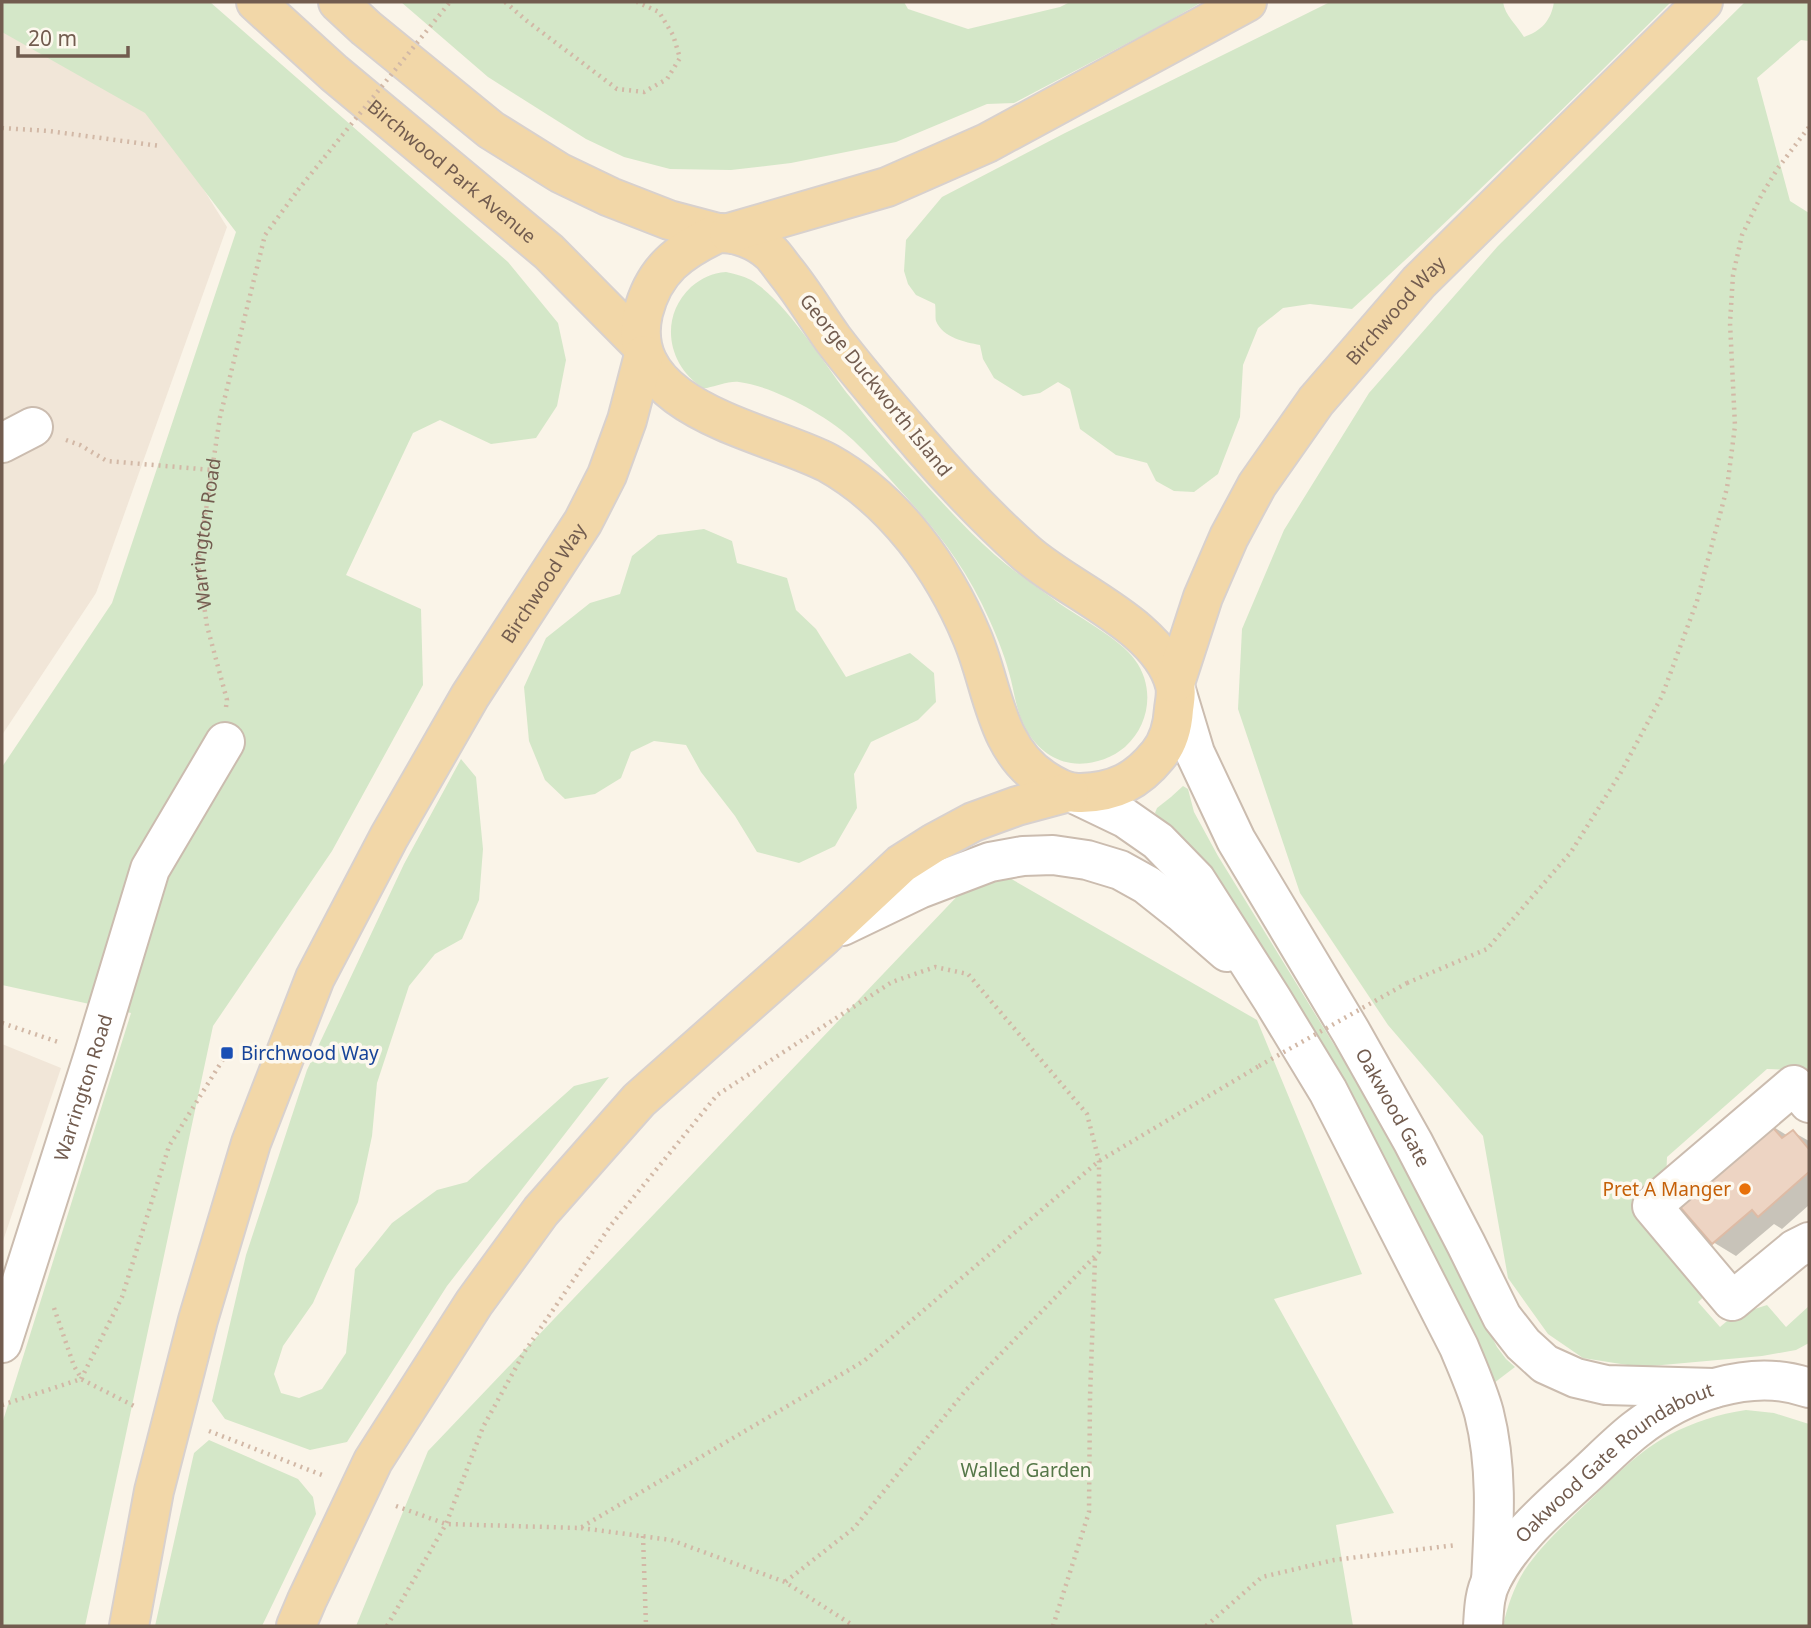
<svg xmlns="http://www.w3.org/2000/svg" width="1811" height="1628" font-family="'Noto Sans',sans-serif">
<rect width="100%" height="100%" fill="#faf4e8"/>
<!-- residential -->
<path fill="#f1e6d8" d="M 2,4 L 129,69 L 227,227 L 96,593 L 2,735 Z
M 2,1044 L 61,1068 L 2,1244 Z"/>
<!-- green -->
<path fill="#d4e7c8" d="M 2,2 L 210,2 L 508,262 L 558,323 L 566,360 L 557,406 L 536,438 L 491,444 L 440,420 L 413,433 L 346,575 L 421,609 L 423,685 L 332,851 L 213,1026 L 85,1626 L 2,1626 L 2,1424 L 131,1013 L 2,985 L 2,767 L 112,603 L 236,232 L 145,113 L 2,32 Z
M 401,2 L 904,2 L 908,9 L 968,29 L 1060,7 L 1070,2 L 1202,2 L 1162,25 L 1014,103 L 987,104 L 896,142 L 791,163 L 731,170 L 670,169 L 624,157 L 586,139 L 488,77 Z
M 1330,2 L 1503,2 C 1505,16 1517,25 1524,37 C 1541,31 1551,21 1554,2 L 1671,2 C 1566,106 1461,210 1352,309 L 1310,304 L 1283,308 L 1258,328 L 1243,365 L 1240,417 L 1218,474 L 1194,492 L 1174,491 L 1156,481 L 1147,463 L 1116,455 L 1080,429 L 1070,389 L 1058,382 L 1040,393 L 1023,396 L 994,378 L 983,359 L 980,345 C 965,342 943,338 936,321 C 935,317 936,309 935,304 L 916,295 L 908,284 L 904,271 L 906,240 L 942,197 L 1065,133 Z
M 1745,2 L 1809,2 L 1809,41 L 1801,40 L 1757,78 L 1790,201 L 1809,213 L 1809,1087 L 1794,1070 L 1767,1069 L 1667,1157 L 1666,1181 L 1709,1292 L 1698,1302 L 1720,1327 L 1733,1316 L 1767,1305 L 1786,1327 L 1809,1306 L 1809,1343 L 1796,1350 L 1762,1356 L 1640,1367 L 1583,1358 L 1548,1334 L 1508,1278 L 1483,1136 L 1388,1025 L 1300,893 L 1238,709 L 1242,629 L 1284,530 L 1369,393 L 1498,246 Z
M 726,272 C 735,274 743,276 751,280 C 787,302 824,364 851,398 C 875,429 901,458 927,486 C 949,510 971,534 995,555 C 1013,571 1033,584 1052,598 C 1074,615 1120,638 1135,660 C 1155,687 1150,725 1125,747 C 1111,759 1089,766 1071,763 C 1051,760 1035,746 1026,729 C 1017,713 1015,697 1011,680 C 1006,659 998,639 989,619 C 966,567 935,528 897,487 C 883,471 869,455 853,440 C 828,416 773,386 739,382 C 728,381 717,386 707,388 L 703,388 C 667,365 659,317 691,287 C 702,278 712,273 726,272 Z
M 704,529 L 732,541 L 737,563 L 787,578 L 796,610 L 816,629 L 846,677 L 910,653 L 934,673 L 936,702 L 918,720 L 871,742 L 854,774 L 857,808 L 835,846 L 799,863 L 757,852 L 735,816 L 701,772 L 686,745 L 654,741 L 631,752 L 621,778 L 595,794 L 565,799 L 545,780 L 529,741 L 524,687 L 546,638 L 590,603 L 620,594 L 632,556 L 658,535 Z
M 461,759 L 476,777 L 483,849 L 479,900 L 462,939 L 435,954 L 409,986 L 377,1083 L 372,1136 L 358,1202 L 313,1303 L 283,1346 L 274,1374 L 281,1393 L 299,1398 L 322,1389 L 346,1353 L 355,1269 L 392,1223 L 437,1190 L 467,1182 L 574,1086 L 609,1077 L 447,1286 L 347,1442 L 310,1450 L 225,1419 L 212,1401 L 246,1255 L 307,1070 L 404,864 Z
M 1183,786 L 1188,789 L 1194,812 L 1218,856 L 1352,1074 L 1400,1158 L 1497,1347 L 1506,1359 L 1515,1367 L 1494,1383 L 1479,1344 L 1458,1302 L 1407,1203 L 1355,1107 L 1176,833 L 1155,813 L 1157,808 L 1171,797 Z
M 987,865 L 1257,1020 L 1362,1274 L 1274,1299 L 1394,1513 L 1336,1525 L 1353,1626 L 356,1626 L 428,1451 Z
M 1746,1410 L 1774,1413 L 1809,1424 L 1809,1626 L 1503,1626 C 1507,1607 1514,1587 1524,1571 C 1542,1544 1567,1522 1590,1500 C 1615,1476 1639,1451 1669,1435 C 1694,1422 1718,1414 1746,1410 Z
M 209,1440 L 298,1479 L 313,1497 L 316,1514 L 262,1626 L 155,1626 L 194,1453 Z"/>
<!-- shadow -->
<path fill="#0003" d="M 1769,1124 L 1788,1136 L 1793,1132 L 1809,1141 L 1809,1205 L 1782,1229 L 1774,1224 L 1736,1256 L 1713,1242 Z"/>
<!-- building -->
<path fill="#edd4c3" stroke="#debba5" stroke-width="2" d="M 1768,1122 L 1782,1138 L 1793,1130 L 1809,1149 L 1809,1172 L 1758,1217 L 1752,1210 L 1712,1244 L 1680,1207 Z"/>
<g fill="none" stroke-linecap="round" stroke-linejoin="round">
<!-- minor casing -->
<g stroke="#cbbcaf" stroke-width="42">
<g id="minor">
<path d="M 2,443 L 33,427"/>
<path id="s2" d="M 1176,690 L 1195,753 L 1236,840 L 1351,1032 L 1413,1142 L 1466,1244 L 1502,1317 L 1523,1344 L 1545,1364 L 1576,1378 L 1606,1385 L 1714,1388"/>
<path d="M 1075,794 L 1125,818 L 1158,841 L 1196,880 L 1272,999 L 1328,1091 L 1459,1347 C 1468,1369 1478,1391 1484,1413 C 1498,1468 1494,1525 1491,1581"/>
<path d="M 842,926 L 919,889 L 990,862 L 1023,856 L 1053,855 L 1087,860 L 1120,870 L 1147,885 L 1181,912 L 1227,952"/>
<path d="M 1809,1103 L 1794,1085 L 1652,1206 L 1732,1301 L 1795,1249 L 1809,1242"/>
<path id="s3" d="M 2,1343 L 94,1054 L 150,869 L 225,742"/>
<path id="s4" d="M 1483,1626 C 1484,1611 1484,1594 1492,1579 C 1512,1540 1547,1510 1580,1480 C 1598,1464 1616,1445 1635,1430 C 1682,1393 1750,1367 1809,1388"/>
</g>
</g>
<!-- major casing -->
<g stroke="#d8d1ce" stroke-width="42">
<g id="major">
<path id="s5" d="M 256,2 L 334,73 L 549,252 L 641,345"/>
<path d="M 338,2 L 366,28 L 491,130 L 560,173 L 610,197 L 669,220 L 718,233"/>
<path d="M 718,233 C 736,232 757,240 771,253 C 776,258 781,266 786,272 C 803,293 817,317 833,339 C 861,376 892,411 922,446 C 954,483 988,519 1025,552 C 1068,591 1160,625 1175,685 C 1177,693 1175,701 1174,709 C 1173,725 1169,742 1158,755 C 1137,781 1115,792 1081,793 C 1068,794 1055,787 1043,779 C 995,748 993,686 972,637 C 957,601 938,568 914,538 C 890,508 862,482 828,463 C 767,431 621,409 643,313 C 654,269 680,251 718,233 Z"/>
<path d="M 729,233 L 887,187 L 987,143 L 1247,2"/>
<path id="s6" d="M 1175,683 L 1203,597 L 1229,537 L 1257,485 L 1316,401 L 1419,282 L 1703,2"/>
<path id="s7" d="M 129,1626 L 154,1491 L 198,1320 L 251,1143 L 315,978 L 389,837 L 470,696 L 583,522 L 607,475 L 627,420 L 644,355"/>
<path d="M 296,1626 L 307,1600 L 373,1461 L 474,1303 L 541,1211 L 639,1100 L 824,936 L 901,864 L 934,843 L 973,822 L 1017,806 L 1069,792"/>
</g>
</g>
<!-- path -->
<g stroke="#d2b8a6" stroke-width="4.5" stroke-dasharray="2 5" stroke-linecap="butt">
<path d="M 505,2 L 527,21 L 617,89 L 644,92 L 667,79 L 680,58 L 673,35 L 659,12 L 637,2"/>
<path d="M 2,128 L 49,131 L 160,146"/>
<path d="M 66,440 L 80,445 L 107,461 L 212,470"/>
<path id="s1" d="M 226,707 L 227,700 L 207,626 L 198,563 L 220,417 L 265,235 L 298,190"/>
<path d="M 1407,983 L 1487,949 L 1571,852 L 1620,774 L 1662,696 L 1697,601 L 1727,488 L 1735,426 L 1730,323 L 1733,275 L 1742,235 L 1761,196 L 1778,168 L 1809,127"/>
<path d="M 2,1023 L 61,1043"/>
<path d="M 54,1308 L 74,1366 L 81,1378"/>
<path d="M 81,1379 L 122,1297 L 169,1146 L 227,1053"/>
<path d="M 2,1405 L 81,1379 L 134,1406"/>
<path d="M 209,1431 L 322,1475"/>
<path d="M 396,1506 L 446,1524 L 580,1528 L 864,1361 L 1099,1161 L 1259,1066"/>
<path d="M 581,1528 L 671,1540 L 785,1582 L 854,1626"/>
<path d="M 643,1536 L 646,1626"/>
<path d="M 387,1626 L 446,1524 L 483,1427 L 525,1351 L 611,1225 L 717,1095 L 892,982 L 935,967 L 968,974 L 1087,1114 L 1099,1161 L 1099,1252 L 966,1390 L 854,1528 L 785,1582"/>
<path d="M 1053,1626 L 1089,1512 L 1090,1397 L 1095,1258"/>
<path d="M 1206,1626 L 1262,1577 L 1334,1560 L 1456,1545"/>
</g>
<!-- minor -->
<use href="#minor" stroke="#fff" stroke-width="38"/>
<!-- major -->
<use href="#major" stroke="#f2d7a8" stroke-width="38"/>
<!-- path-bridge -->
<path stroke="#d2b8a6" stroke-width="4.5" stroke-dasharray="2 5" stroke-linecap="butt" d="M 298,190 L 450,2
M 1259,1066 L 1407,983"/>
</g>
<!-- markers -->
<rect fill="#1a4fb4" stroke="#fdf8ee" stroke-width="2.5" x="220" y="1046" width="14" height="14" rx="3.5"/>
<circle fill="#e8710a" stroke="#fdf8ee" stroke-width="2.5" cx="1745" cy="1189" r="7"/>
<g text-anchor="middle" stroke-width="7" stroke-linejoin="round" paint-order="stroke">
<!-- street labels -->
<g font-size="19" fill="#725c4f" stroke="#fdf8ee">
<text dy="7" stroke="none"><textPath href="#s5" startOffset="259">Birchwood Park Avenue</textPath></text>
<text dy="7" stroke="none"><textPath href="#s6" startOffset="438">Birchwood Way</textPath></text>
<text transform="translate(876 385) rotate(51)" y="7">George Duckworth Island</text>
<text dy="7" stroke="none"><textPath href="#s1" startOffset="177">Warrington Road</textPath></text>
<text dy="7" stroke="none"><textPath href="#s7" startOffset="1132">Birchwood Way</textPath></text>
<text dy="7" stroke="none"><textPath href="#s3" startOffset="268">Warrington Road</textPath></text>
<text dy="7" stroke="none"><textPath href="#s2" startOffset="472">Oakwood Gate</textPath></text>
<text dy="7" stroke="none"><textPath href="#s4" startOffset="220">Oakwood Gate Roundabout</textPath></text>
</g>
<!-- transit labels -->
<g font-size="19" fill="#164399" stroke="#fdf8ee" text-anchor="start">
<text x="241" y="1060">Birchwood Way</text>
</g>
<!-- food labels -->
<g font-size="19" fill="#c56008" stroke="#fdf8ee" text-anchor="end">
<text x="1731" y="1196">Pret A Manger</text>
</g>
<!-- park labels -->
<g font-size="19" fill="#557748" stroke="#fdf8ee">
<text x="1026" y="1477">Walled Garden</text>
</g>
</g>
<!-- border -->
<rect width="1811" height="1628" fill="none" stroke="#725c4f" stroke-width="7"/>
<!-- scale -->
<path d="M18 46v10h110v-10" fill="none" stroke="#725c4f" stroke-width="3.5"/>
<text x="28" y="46" font-size="21" fill="#725c4f" stroke="#fdf8ee" stroke-width="5" paint-order="stroke">20 m</text>
</svg>
